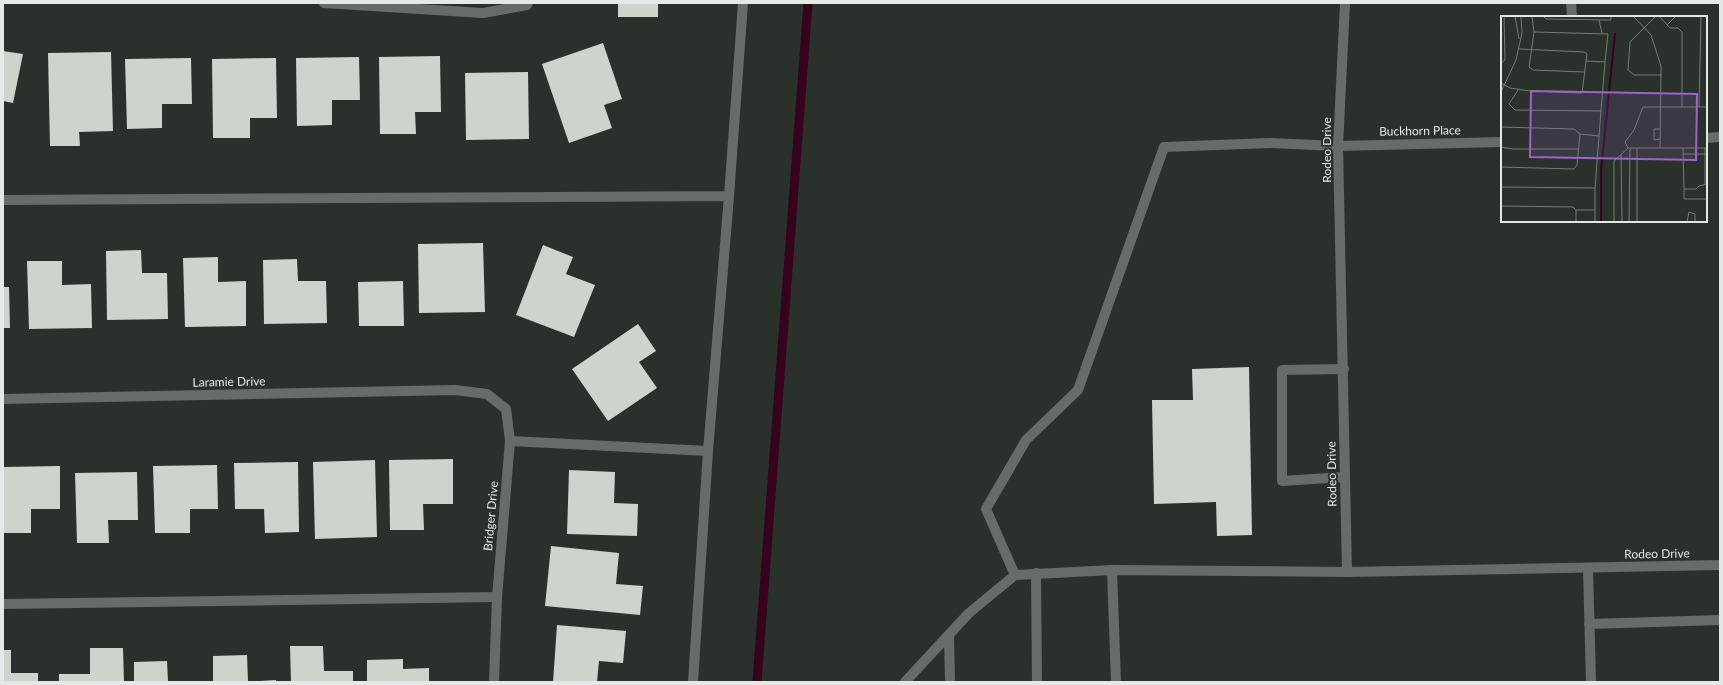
<svg xmlns="http://www.w3.org/2000/svg" width="1723" height="685" font-family="Lato,sans-serif">
<rect width="100%" height="100%" fill="#2a312b"/>
<g fill="none" stroke-linecap="round" stroke-linejoin="round">
<!-- stream -->
<path stroke="#36031d" stroke-width="9" d="M 757,682 L 808,3"/>
</g>
<!-- building -->
<path fill="#ccd4cc" d="M 618,3 L 658,3 L 658,17 L 618,17 Z
M 603,43 L 622,99 L 604,105 L 612,128 L 569,143 L 542,64 Z
M 3,51 L 23,54 L 13,103 L 3,101 Z
M 111,52 L 113,131 L 79,132 L 80,146 L 50,146 L 48,53 Z
M 440,56 L 441,112 L 415,112 L 416,134 L 380,134 L 379,57 Z
M 359,57 L 360,100 L 332,100 L 332,125 L 297,126 L 296,58 Z
M 191,58 L 192,104 L 162,104 L 162,128 L 127,129 L 125,59 Z
M 276,58 L 277,118 L 250,118 L 250,138 L 213,138 L 212,59 Z
M 528,72 L 529,139 L 466,140 L 465,73 Z
M 483,243 L 485,312 L 419,313 L 418,244 Z
M 543,245 L 573,257 L 566,274 L 595,285 L 574,337 L 516,315 Z
M 141,250 L 142,273 L 167,273 L 168,319 L 107,320 L 106,251 Z
M 218,257 L 218,282 L 246,281 L 246,326 L 185,327 L 183,258 Z
M 297,259 L 298,281 L 326,281 L 327,323 L 264,324 L 263,260 Z
M 27,261 L 62,261 L 62,285 L 91,284 L 92,328 L 29,329 Z
M 403,281 L 404,326 L 359,326 L 358,282 Z
M 3,287 L 9,287 L 10,328 L 3,328 Z
M 638,324 L 656,351 L 639,362 L 657,388 L 608,421 L 572,369 Z
M 1249,367 L 1252,535 L 1217,536 L 1216,502 L 1154,504 L 1152,400 L 1193,400 L 1192,369 Z
M 453,459 L 453,504 L 423,504 L 424,530 L 390,530 L 389,460 Z
M 375,460 L 377,537 L 315,539 L 313,462 Z
M 298,462 L 299,532 L 265,533 L 264,509 L 235,509 L 234,463 Z
M 217,465 L 218,509 L 190,509 L 190,533 L 155,533 L 153,466 Z
M 60,466 L 60,509 L 31,509 L 31,533 L 3,533 L 3,467 Z
M 569,470 L 615,472 L 614,503 L 638,504 L 637,536 L 567,534 Z
M 137,472 L 138,520 L 108,520 L 109,543 L 77,543 L 75,473 Z
M 551,546 L 619,553 L 616,584 L 643,586 L 640,615 L 545,606 Z
M 557,625 L 626,631 L 623,663 L 599,661 L 597,682 L 553,682 Z
M 290,646 L 323,646 L 324,671 L 353,671 L 353,682 L 291,682 Z
M 90,648 L 123,648 L 124,682 L 59,682 L 59,674 L 90,674 Z
M 3,650 L 11,650 L 11,673 L 38,673 L 38,682 L 3,682 Z
M 247,655 L 248,682 L 213,682 L 213,656 Z
M 403,659 L 403,669 L 429,668 L 429,682 L 367,682 L 367,660 Z
M 167,661 L 168,682 L 134,682 L 134,662 Z
M 276,680 L 276,682 L 260,682 L 260,681 Z"/>
<g fill="none" stroke-linecap="round" stroke-linejoin="round">
<!-- lane -->
<path stroke="#666d66" stroke-width="10" d="M 729,196 L 743,3
M 3,200 L 729,196 L 708,451
M 1344,369 L 1282,370 L 1282,481 L 1344,477
M 510,441 L 708,451 L 693,682
M 1588,568 L 1591,682
M 1112,570 L 1347,572
M 1036,573 L 1037,682
M 1015,575 L 986,509 L 1026,440 L 1078,390 L 1164,147 L 1270,143 L 1338,146
M 3,604 L 497,597
M 1589,624 L 1720,620
M 949,635 L 950,682
M 905,682 L 969,613 L 1015,575 L 1112,570 L 1116,682"/>
<!-- street -->
<path stroke="#666d66" stroke-width="10" d="M 324,3 L 483,13 L 527,5 L 528,3
M 1571,3 L 1572,17
M 1706,138 L 1720,137
M 1338,146 L 1502,142
M 3,399 L 455,390 L 487,394 L 506,409 L 510,441 L 497,597 L 494,682"/>
<!-- secondary -->
<path stroke="#666d66" stroke-width="10" d="M 1345,3 L 1338,146 L 1347,572 L 1720,565"/>
</g>
<g text-anchor="middle" stroke-width="4" stroke-linejoin="round" paint-order="stroke">
<!-- street labels -->
<g font-size="12" fill="#e5e9e5" stroke="#2a312b">
<text transform="translate(1420 131) rotate(-1)" y="4">Buckhorn Place</text>
<text transform="translate(1327 150) rotate(-90)" y="4">Rodeo Drive</text>
<text transform="translate(229 382) rotate(-1)" y="4">Laramie Drive</text>
<text transform="translate(1332 474) rotate(-91)" y="4">Rodeo Drive</text>
<text transform="translate(491 516) rotate(-85)" y="4">Bridger Drive</text>
<text transform="translate(1657 554) rotate(-1)" y="4">Rodeo Drive</text>
</g>
</g>
<!-- overview -->
<g transform="translate(1501 16)">
<rect width="206" height="206" fill="#2a312b"/>
<path fill="none" stroke="#36031d" stroke-width="2" d="M 100,206 L 100,155 L 114,17"/>
<path fill="none" stroke="#757b75" stroke-width="1" d="M 14,0 L 18,23M 31,0 L 33,16M 42,0 L 45,3 L 110,4 L 110,0M 132,0 L 150,19 L 160,50 L 159,132M 155,0 L 129,26 L 127,54 L 133,59 L 161,59M 158,0 L 169,12 L 177,12 L 181,16 L 181,91M 98,4 L 101,17M 166,9 L 175,0M 0,47 L 4,44 L 3,0M 84,56 L 32,54 L 28,51 L 33,16 L 107,18 L 104,46 L 85,45M 0,67 L 9,72 L 29,75 L 81,77 L 86,38 L 83,36 L 18,33M 17,74 L 8,88 L 14,94 L 100,95 L 98,120M 0,76 L 15,44 L 21,17 L 20,0M 198,91 L 200,0M 100,95 L 104,46M 0,111 L 73,113 L 79,118 L 76,149 L 73,153 L 0,151M 79,118 L 98,120 L 94,172M 159,123 L 153,124 L 153,113 L 159,113M 0,131 L 12,133 L 77,133M 127,132 L 124,126 L 133,114 L 142,91 L 206,91M 136,132 L 206,132M 182,132 L 183,173 L 195,173 L 198,170 L 206,168M 204,132 L 204,168M 120,138 L 121,206M 182,138 L 204,138M 0,164 L 0,151M 0,171 L 94,172 L 94,206M 183,173 L 183,183 L 206,183M 0,190 L 72,191 L 75,194 L 75,206M 75,194 L 94,194M 113,206 L 113,145 L 127,132 L 136,132 L 136,206M 128,206 L 129,132M 186,206 L 188,196 L 194,198 L 194,206"/>
<path fill="#9b65ca" fill-opacity="0.15" stroke="#9b65ca" stroke-width="2" d="M 30,75 L 196,78 L 195,144 L 29,141 Z"/>
<rect width="206" height="206" fill="none" stroke="#e5e9e5" stroke-width="2"/>
</g>
<!-- border -->
<rect width="1723" height="685" fill="none" stroke="#e5e9e5" stroke-width="8"/>
</svg>
